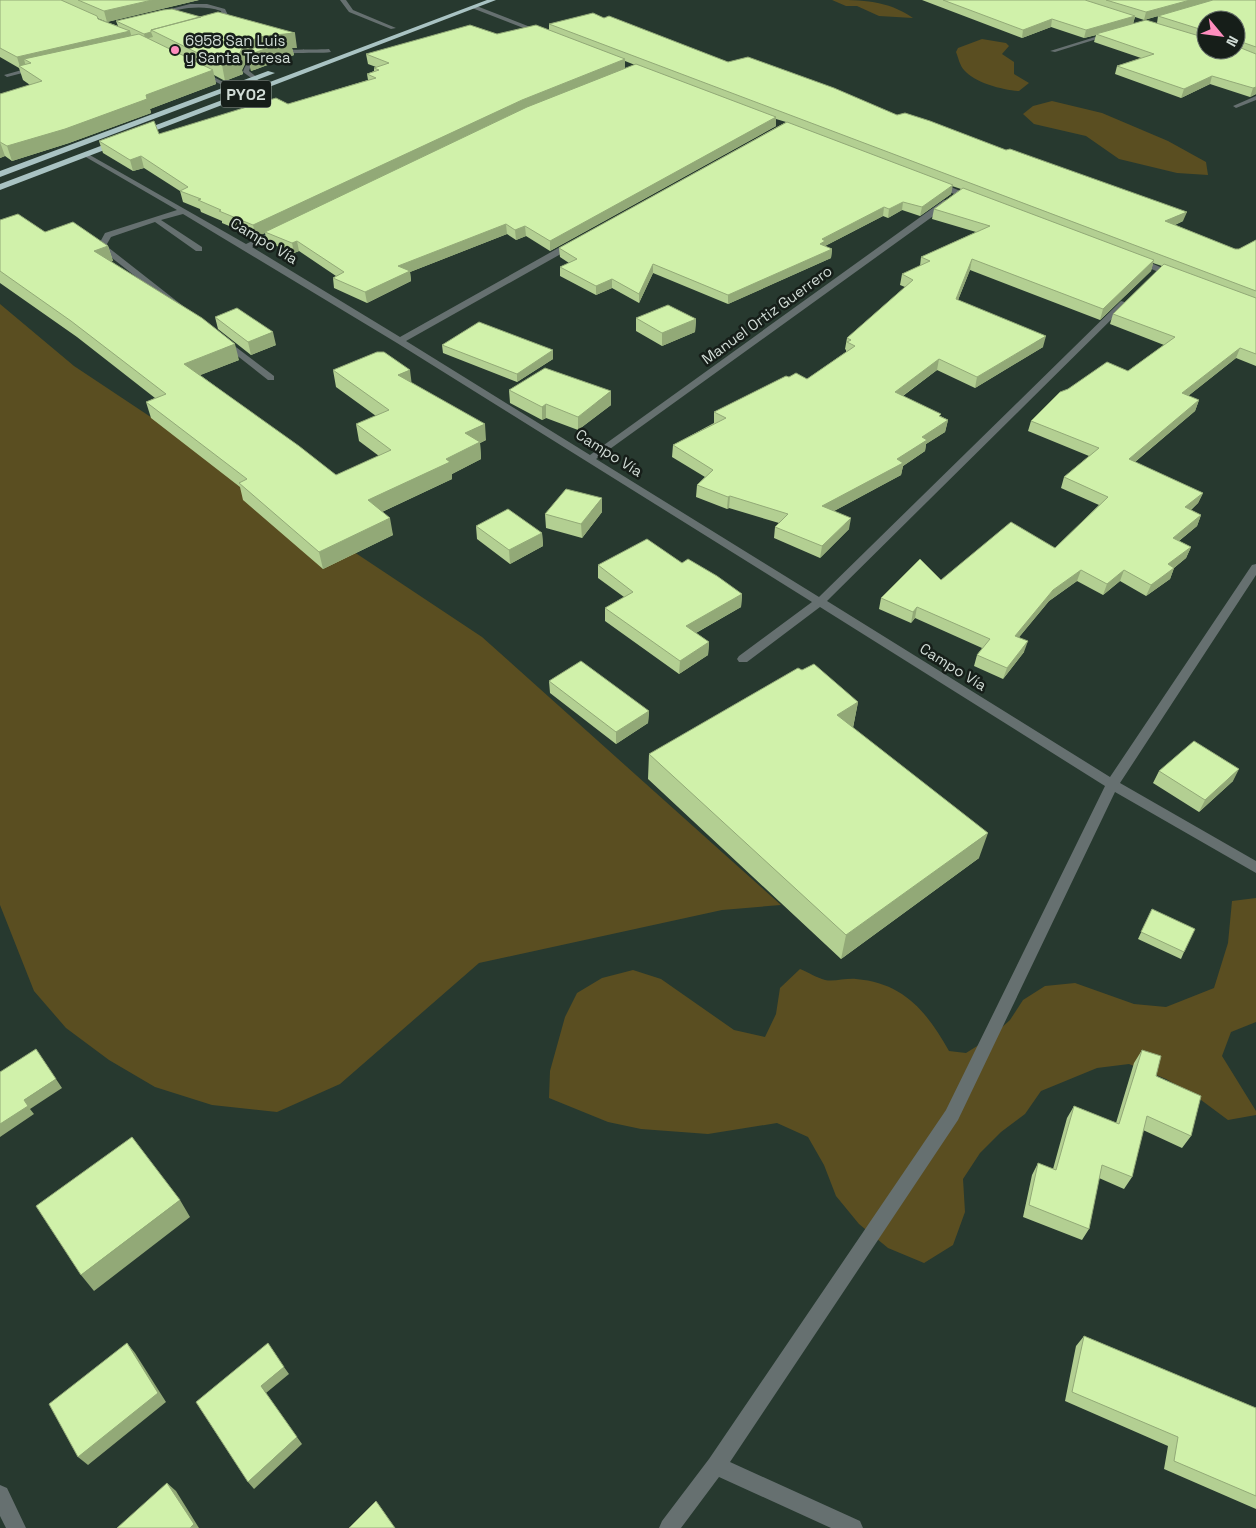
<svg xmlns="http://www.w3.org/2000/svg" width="1256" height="1528" font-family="'Space Grotesk',sans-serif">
<rect width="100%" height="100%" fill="#27392f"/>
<!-- green -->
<path fill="#5a4e21" d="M 832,0 C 862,0 887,0 913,18 L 879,16 L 857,6 L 846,6 Z
M 982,39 L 1006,43 L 1009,46 L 1002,54 L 1014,62 L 1014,74 L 1029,83 L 1019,91 C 1003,90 975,83 964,70 C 960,66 958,57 956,52 L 958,48 Z
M 1052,101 L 1102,113 L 1168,141 L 1206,162 L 1208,175 L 1177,173 L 1119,159 L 1086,136 L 1034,124 L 1023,114 L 1033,106 Z
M 0,304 L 74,366 L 482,637 L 781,905 L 722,910 L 479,963 L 340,1084 L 277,1112 L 212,1105 L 155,1087 L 109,1060 L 66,1028 L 34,991 L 0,905 Z
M 1256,898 L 1256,1022 L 1231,1032 L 1222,1056 L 1256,1111 L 1256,1115 L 1228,1120 L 1197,1097 L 1166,1079 L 1129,1064 L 1097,1068 L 1041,1091 L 1025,1114 L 1001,1132 L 980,1153 L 963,1179 L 965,1212 L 953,1245 L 924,1263 L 888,1248 L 859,1224 L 836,1196 L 824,1165 L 808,1137 L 777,1123 L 708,1134 L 641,1129 L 608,1122 L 549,1098 L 550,1071 L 565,1017 L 577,993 L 602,978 L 633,970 L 661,979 L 734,1030 L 765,1037 L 776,1014 L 780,988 L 800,969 C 808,972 817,978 825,980 C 834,982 846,978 856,979 C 904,983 927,1012 949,1051 L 966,1053 L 990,1038 L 1010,1020 L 1023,1000 L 1045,986 L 1075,983 L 1134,1004 L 1166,1007 L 1214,988 L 1228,943 L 1232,901 Z"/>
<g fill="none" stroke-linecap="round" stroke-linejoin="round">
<!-- minor -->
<path fill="#667070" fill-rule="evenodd" d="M 340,0 L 346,0 L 353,10 L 396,28 L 391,29 L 349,12 Z
M 190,4 L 207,4 L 225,9 L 228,15 L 223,24 L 216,28 L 213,26 L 219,22 L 222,15 L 221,11 C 199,4 179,9 158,15 L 155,13 Z
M 474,5 L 543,32 L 544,33 L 539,34 L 472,8 Z
M 1108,33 L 1113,34 L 1055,52 L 1050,51 Z
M 329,49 L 331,52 C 311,55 255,47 249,71 L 258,78 L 258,80 L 254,80 L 243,72 C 250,44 306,51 329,49 Z
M 36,66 L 38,69 L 7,77 L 4,75 Z
M 198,71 L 202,71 L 235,88 L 230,89 L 198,73 Z
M 1256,96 L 1256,100 L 1236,108 L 1233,106 Z
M 84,154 L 88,154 L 246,244 L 277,229 L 283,229 L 283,233 L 252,247 L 400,337 L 569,242 L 575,242 L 575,246 L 406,341 L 590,455 L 944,200 L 950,200 L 950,204 L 596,459 L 819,597 L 1121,301 L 1128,303 L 827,601 L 1110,777 L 1252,565 L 1256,564 L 1256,575 L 1120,783 L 1256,861 L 1256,873 L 1115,792 L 958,1120 L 730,1462 L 860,1521 L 863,1528 L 831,1528 L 719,1477 L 681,1528 L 659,1528 L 662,1521 L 709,1459 L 946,1110 L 1105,786 L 820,607 L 747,662 L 739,662 L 737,659 L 739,656 L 812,602 L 397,343 L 183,214 L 161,220 L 202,247 L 202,251 L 196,251 L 155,222 L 111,237 L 107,244 L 109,248 L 183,306 L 176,308 L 103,251 L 99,244 L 105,233 L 177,210 L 84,156 Z
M 933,182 L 939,182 L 977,198 L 970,200 L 933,186 Z
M 1134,258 L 1140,258 L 1178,275 L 1171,277 L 1134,262 Z
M 224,338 L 274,376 L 274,380 L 268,380 L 221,343 L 221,339 Z
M 0,1485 L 7,1488 L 26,1528 L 6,1528 L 0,1516 Z"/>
<!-- highway -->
<path fill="#a9c3c3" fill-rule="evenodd" d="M 487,0 L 496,0 L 0,190 L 0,184 Z
M 268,71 L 275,73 L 0,177 L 0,171 Z"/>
</g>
<!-- wall -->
<path fill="#b3cf92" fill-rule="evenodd" d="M 0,0 L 199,0 L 107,22 L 97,18 L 98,19 L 118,26 L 116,21 L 297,48 L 292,48 L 294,55 L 251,71 L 249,60 L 246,62 L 242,70 L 243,74 L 225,81 L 214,75 L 216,84 L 150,109 L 151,113 L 69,143 L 12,161 L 5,156 L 0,158 L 0,94 L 30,85 L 23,80 L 19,68 L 0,57 Z
M 922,0 L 1256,0 L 1256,94 L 1250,97 L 1210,84 L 1181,98 L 1115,74 L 1117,66 L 1141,58 L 1094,42 L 1096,35 L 1084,38 L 1051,27 L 1022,38 ZM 1193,6 L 1158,16 L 1157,23 L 1133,24 L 1135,17 L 1144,20 ZM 1206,20 L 1236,20 L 1236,50 L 1206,50 Z
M 604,18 L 728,62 L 897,115 L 1183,221 L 1175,225 L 1235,249 L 1239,249 L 1256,240 L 1256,366 L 1236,358 L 1188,396 L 1199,400 L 1195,411 L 1135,462 L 1203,493 L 1198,503 L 1191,510 L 1201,515 L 1197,526 L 1179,541 L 1191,547 L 1186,558 L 1174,568 L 1170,579 L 1146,596 L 1120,581 L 1103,595 L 1077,581 L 1049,601 L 1019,637 L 1024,652 L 1003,679 L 974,666 L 977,655 L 982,648 L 915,618 L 911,623 L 879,609 L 881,598 L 1055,548 L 1099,505 L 1061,488 L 1064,477 L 1089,456 L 1028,431 L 1031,421 L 1128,371 L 1164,345 L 1110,324 L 1113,314 L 1162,266 L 1153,263 L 1151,271 L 1100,320 L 970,270 L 958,300 L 1043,347 L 975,388 L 937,370 L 903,396 L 948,420 L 945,432 L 926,444 L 925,451 L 903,466 L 901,475 L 834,511 L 849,529 L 820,558 L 774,538 L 775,527 L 779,523 L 729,508 L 727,509 L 696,497 L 697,485 L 705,477 L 672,457 L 673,445 L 714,423 L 714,412 L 789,377 L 807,379 L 846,352 L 846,350 L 845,349 L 847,338 L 905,287 L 900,285 L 902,274 L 920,266 L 921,257 L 976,232 L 932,219 L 934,209 L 961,189 L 952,186 L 951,194 L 920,216 L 902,210 L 888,218 L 883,216 L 825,246 L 832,249 L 831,258 L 728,304 L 653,273 L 639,303 L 612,288 L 596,295 L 560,276 L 560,267 L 569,263 L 560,257 L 559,248 L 786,122 L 776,119 L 776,126 L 550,251 L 526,236 L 516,240 L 507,234 L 410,272 L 411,281 L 367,303 L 334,288 L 333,278 L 336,276 L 299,251 L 294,253 L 267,242 L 265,233 L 256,237 L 222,223 L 222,221 L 201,212 L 200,209 L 183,202 L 180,191 L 144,168 L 133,171 L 103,153 L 99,141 L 159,134 L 288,104 L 368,80 L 367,74 L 374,71 L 374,68 L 376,67 L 368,64 L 366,54 L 497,34 L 549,30 L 549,24 ZM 625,61 L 635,65 L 625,69 Z
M 0,220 L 45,232 L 108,246 L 113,261 L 111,261 L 239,360 L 200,375 L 336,475 L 379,456 L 359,441 L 356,424 L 376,416 L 336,387 L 333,370 L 412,383 L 486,440 L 480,443 L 481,459 L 452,474 L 452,479 L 382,512 L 393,535 L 323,569 L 243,500 L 240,487 L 151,418 L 146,402 L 155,398 L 77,337 L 0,283 Z
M 215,317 L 276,345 L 251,355 L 218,329 Z
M 636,318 L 696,319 L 695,332 L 662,346 L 636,331 Z
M 442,345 L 553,350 L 553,359 L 517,382 L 443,353 Z
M 509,390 L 611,405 L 578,430 L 546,418 L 542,420 L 510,403 Z
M 602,512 L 582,538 L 546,528 L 545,514 Z
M 476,526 L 542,533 L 543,546 L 510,564 L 477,539 Z
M 682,563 L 742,594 L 741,607 L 696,633 L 709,642 L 708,655 L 679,674 L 605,621 L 605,608 L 624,597 L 598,578 L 598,565 Z
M 549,681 L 649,711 L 648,723 L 616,744 L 550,693 Z
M 858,702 L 853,728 L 979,858 L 841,959 L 648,779 L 649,754 Z
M 1159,771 L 1233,781 L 1199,812 L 1153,783 Z
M 1152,909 L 1184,952 L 1181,959 L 1138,939 Z
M 1142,1050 L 1191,1136 L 1182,1148 L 1143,1130 L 1132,1177 L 1124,1189 L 1099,1178 L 1089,1229 L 1082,1240 L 1023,1217 L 1032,1175 L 1038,1163 L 1053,1169 L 1067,1118 L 1074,1106 L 1116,1123 L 1134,1063 Z
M 1084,1336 L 1256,1408 L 1256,1509 L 1164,1469 L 1168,1446 L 1065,1401 L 1076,1346 Z"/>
<!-- shaded-wall -->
<path fill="#92a977" d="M 152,0 L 199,0 L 107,22 L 104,11 Z
M 1190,0 L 1214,0 L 1144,20 L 1146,12 Z
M 1135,16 L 1133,24 L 1096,34 L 1096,35 L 1084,38 L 1086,30 Z
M 1052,19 L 1051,27 L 1022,38 L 1023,30 Z
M 130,31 L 133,42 L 24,59 L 26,67 L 20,67 L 17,57 Z
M 151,32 L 153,37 L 145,39 L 144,34 Z
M 295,33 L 297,48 L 292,48 L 294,55 L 251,71 L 249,60 L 246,62 L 242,70 L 243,74 L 225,81 L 222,65 L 238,56 L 243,47 L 252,40 L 264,36 Z
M 625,59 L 625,69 L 265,232 L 265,233 L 256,237 L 253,225 L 522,100 Z
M 213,70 L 216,84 L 150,109 L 151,113 L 69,143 L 12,161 L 7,146 Z
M 1212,76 L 1210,84 L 1181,98 L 1184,89 Z
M 1256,87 L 1256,94 L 1250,97 L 1253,88 Z
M 776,117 L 776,126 L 550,251 L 550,241 Z
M 0,142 L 5,156 L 0,158 Z
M 141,156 L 144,168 L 133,171 L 130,160 Z
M 953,185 L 951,194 L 920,216 L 922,207 Z
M 903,202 L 902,210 L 888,218 L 889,209 Z
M 884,207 L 883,216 L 825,246 L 820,244 L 822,239 Z
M 1187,212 L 1183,221 L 1162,231 L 1165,221 Z
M 506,224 L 507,234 L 410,272 L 411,281 L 367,303 L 365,292 L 398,266 Z
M 525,226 L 526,236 L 516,240 L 515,230 Z
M 297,241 L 299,251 L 294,253 L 292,243 Z
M 108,246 L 113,261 L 99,266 L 94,251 Z
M 832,249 L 831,258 L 728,304 L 728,295 Z
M 972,259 L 970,270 L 954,310 L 956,299 Z
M 1154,260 L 1151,271 L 1100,320 L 1103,309 Z
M 653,264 L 653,273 L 639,303 L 639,294 Z
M 612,279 L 612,288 L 596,295 L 596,286 Z
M 696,319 L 695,332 L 662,346 L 662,333 Z
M 273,332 L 276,345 L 251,355 L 248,342 Z
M 1046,336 L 1043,347 L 975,388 L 977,377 Z
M 235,344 L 239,360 L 188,380 L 184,364 Z
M 1240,348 L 1236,358 L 1178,404 L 1182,393 Z
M 553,350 L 553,359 L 517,382 L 517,374 Z
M 939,359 L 937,370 L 893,403 L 895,392 Z
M 410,370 L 412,386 L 398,375 Z
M 611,391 L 611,405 L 578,430 L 578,417 Z
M 1199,400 L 1195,411 L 1125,470 L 1129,459 Z
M 546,404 L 546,418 L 542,420 L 542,407 Z
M 948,420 L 945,432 L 926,444 L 925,451 L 903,466 L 901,475 L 821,518 L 822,506 L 897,459 L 922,437 Z
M 485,424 L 486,440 L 480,443 L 481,459 L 452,474 L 452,479 L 371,517 L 368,500 L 446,459 L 465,433 Z
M 1203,493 L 1198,503 L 1181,518 L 1185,507 Z
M 730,496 L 729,508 L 727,509 L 728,497 Z
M 602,498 L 602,512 L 582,538 L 581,524 Z
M 1201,515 L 1197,526 L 1169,549 L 1173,538 Z
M 390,518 L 393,535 L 323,569 L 319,552 Z
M 851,518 L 849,529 L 820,558 L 822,546 Z
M 542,533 L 543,546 L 510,564 L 509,550 Z
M 1191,547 L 1186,558 L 1170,571 L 1174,568 L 1170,579 L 1146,596 L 1151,585 L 1168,564 Z
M 1081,570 L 1077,581 L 1049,601 L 1011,647 L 1015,636 L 1053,590 Z
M 1124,570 L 1120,581 L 1103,595 L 1107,584 Z
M 742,594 L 741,607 L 685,639 L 686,626 Z
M 917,607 L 915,618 L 911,623 L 913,612 Z
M 1028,641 L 1024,652 L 1003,679 L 1007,668 Z
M 709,642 L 708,655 L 679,674 L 680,661 Z
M 858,702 L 853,727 L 832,740 L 837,715 Z
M 649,711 L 648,723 L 616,744 L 616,732 Z
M 1239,769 L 1233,781 L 1199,812 L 1205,800 Z
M 988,833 L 979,858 L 841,959 L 846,935 Z
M 56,1079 L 62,1088 L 30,1109 L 34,1114 L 0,1137 L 0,1124 L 24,1100 Z
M 180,1200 L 190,1217 L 94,1291 L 81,1275 Z
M 127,1343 L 135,1353 L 166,1402 L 88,1465 L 78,1457 Z
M 284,1367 L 289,1374 L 266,1393 L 261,1386 Z
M 297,1437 L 302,1444 L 254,1489 L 248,1482 Z
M 167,1483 L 176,1491 L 199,1528 L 190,1528 Z"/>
<!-- building -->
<path fill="#d0f1aa" stroke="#92a977" d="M 0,0 L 61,0 L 97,16 L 98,19 L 130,31 L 17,57 L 0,48 Z
M 78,0 L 152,0 L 104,11 Z
M 943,0 L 1085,0 L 1135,16 L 1086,30 L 1052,19 L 1023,30 Z
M 1106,0 L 1190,0 L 1146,12 Z
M 1213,0 L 1256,0 L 1256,47 L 1236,40 L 1236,20 L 1206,20 L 1206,31 L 1158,16 Z
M 172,9 L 201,17 L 151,30 L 151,32 L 144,34 L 116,21 L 163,10 Z
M 218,12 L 295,33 L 264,36 L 252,40 L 243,47 L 238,56 L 240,59 L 222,65 L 151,30 Z
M 593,13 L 604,18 L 609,16 L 728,62 L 748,57 L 834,88 L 897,115 L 905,113 L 930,121 L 1006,150 L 1010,149 L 1187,212 L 1165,221 L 1235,249 L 1239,249 L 1256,240 L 1256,291 L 549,24 Z
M 1146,20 L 1206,38 L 1206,50 L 1236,50 L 1236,46 L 1256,54 L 1256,87 L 1253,88 L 1212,76 L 1184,89 L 1117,66 L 1154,54 L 1096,34 Z
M 470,25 L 497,34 L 536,25 L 625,59 L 522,100 L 253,225 L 219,211 L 221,210 L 198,200 L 201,199 L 180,191 L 188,187 L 141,156 L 130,160 L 99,141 L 154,121 L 159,134 L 276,98 L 288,104 L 376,78 L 367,74 L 379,70 L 374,68 L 389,63 L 366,54 Z
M 139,34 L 213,70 L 146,95 L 147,99 L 65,129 L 7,146 L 0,142 L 0,94 L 42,81 L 19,66 L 31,63 L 24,59 Z
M 291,40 L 248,55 L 252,49 L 259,45 Z
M 636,64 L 776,117 L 550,241 L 525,226 L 515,230 L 506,224 L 398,266 L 410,271 L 365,292 L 333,278 L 344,272 L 297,241 L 292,243 L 265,232 L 527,107 Z
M 787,122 L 953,185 L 922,207 L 903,202 L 889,209 L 884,207 L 822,239 L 825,241 L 820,244 L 832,249 L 728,295 L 653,264 L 639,294 L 612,279 L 596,286 L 560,267 L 577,259 L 559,248 Z
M 963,188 L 1154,260 L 1103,309 L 972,259 L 956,299 L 1046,336 L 977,377 L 939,359 L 895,392 L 941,414 L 939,416 L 948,420 L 922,437 L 927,440 L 897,459 L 903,463 L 822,506 L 851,518 L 822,546 L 775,527 L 788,514 L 730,496 L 728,497 L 697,485 L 713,470 L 673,445 L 726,418 L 714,412 L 786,376 L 789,377 L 796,373 L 807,379 L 855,346 L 847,342 L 851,340 L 847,338 L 913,280 L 902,274 L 930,261 L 921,257 L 990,226 L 934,209 Z
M 18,214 L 45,232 L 73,222 L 108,246 L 94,251 L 202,318 L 235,344 L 184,364 L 299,446 L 336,475 L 391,450 L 356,424 L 389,410 L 333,370 L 377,352 L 384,352 L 410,370 L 398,375 L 485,424 L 465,433 L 480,442 L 446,459 L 450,462 L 368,500 L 390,518 L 319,552 L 239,483 L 247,479 L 146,402 L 166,394 L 71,321 L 0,271 L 0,220 Z
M 1164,264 L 1256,298 L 1256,354 L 1240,348 L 1182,393 L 1199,400 L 1129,459 L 1203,493 L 1185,507 L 1201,515 L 1173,538 L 1191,547 L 1168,564 L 1174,568 L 1151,585 L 1124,570 L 1107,584 L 1081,570 L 1053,590 L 1015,636 L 1028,641 L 1007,668 L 977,655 L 990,639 L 917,607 L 913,612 L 881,598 L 920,559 L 941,580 L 1011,522 L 1055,548 L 1108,497 L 1064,477 L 1099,448 L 1031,421 L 1060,392 L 1068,389 L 1107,362 L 1128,371 L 1175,337 L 1113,314 Z
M 668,305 L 696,319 L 662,333 L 636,318 Z
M 237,308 L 273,332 L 248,342 L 215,317 Z
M 479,322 L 553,350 L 517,374 L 442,345 Z
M 545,368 L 611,391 L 578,417 L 546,404 L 542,407 L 509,390 Z
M 566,489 L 602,498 L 581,524 L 545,514 Z
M 508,509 L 542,533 L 509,550 L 476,526 Z
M 647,539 L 682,563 L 688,559 L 717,576 L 742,594 L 686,626 L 709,642 L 680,661 L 605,608 L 633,592 L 598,565 Z
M 581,661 L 649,711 L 616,732 L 549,681 Z
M 814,664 L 858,702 L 837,715 L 988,833 L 846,935 L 649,754 L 798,668 L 802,670 Z
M 1194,741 L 1239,769 L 1205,800 L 1159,771 Z
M 1152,909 L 1195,929 L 1184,952 L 1141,932 Z
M 36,1049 L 56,1079 L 24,1100 L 28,1106 L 0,1124 L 0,1072 Z
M 1142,1050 L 1161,1056 L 1156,1076 L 1201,1096 L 1191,1136 L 1147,1116 L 1132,1177 L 1102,1165 L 1089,1229 L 1029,1205 L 1038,1163 L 1056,1170 L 1074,1106 L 1119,1124 Z
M 132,1137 L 180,1200 L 81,1275 L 36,1206 Z
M 1084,1336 L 1256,1408 L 1256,1496 L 1174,1461 L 1178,1437 L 1072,1392 Z
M 127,1343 L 158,1393 L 78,1457 L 49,1404 Z
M 268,1343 L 284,1367 L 261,1386 L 297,1437 L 248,1482 L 196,1402 Z
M 167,1483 L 194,1524 L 190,1528 L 117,1528 Z
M 376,1501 L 395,1528 L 349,1528 Z"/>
<!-- markers -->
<circle fill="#fe8ebe" stroke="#161e19" stroke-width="2" cx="175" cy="50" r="5"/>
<g text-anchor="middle" stroke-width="5" stroke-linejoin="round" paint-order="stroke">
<!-- far-poi labels -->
<g font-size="15" fill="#d1dcd6" stroke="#161e19" text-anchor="start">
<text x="185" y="46">6958 San Luis<tspan x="185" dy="17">y Santa Teresa</tspan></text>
</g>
<!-- far-street labels -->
<g font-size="15" fill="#d1dcd6" stroke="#161e19">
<text transform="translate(264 241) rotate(31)" y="5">Campo Vía</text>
<text transform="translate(767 315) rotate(-36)" y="5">Manuel Ortiz Guerrero</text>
<text transform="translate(609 453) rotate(32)" y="5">Campo Vía</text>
<text transform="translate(953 667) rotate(32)" y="5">Campo Vía</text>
</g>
<!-- shield labels -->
<rect fill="#161e19" stroke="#99a39d" stroke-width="1" x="221" y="80.5" width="50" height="27" rx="4"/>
<g font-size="16" font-weight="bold" fill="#d1dcd6">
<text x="246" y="100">PY02</text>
</g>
</g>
<!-- north arrow -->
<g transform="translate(1221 35) rotate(119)"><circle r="24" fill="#161e19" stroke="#616a65"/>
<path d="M0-4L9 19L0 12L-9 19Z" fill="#fe8ebe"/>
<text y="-8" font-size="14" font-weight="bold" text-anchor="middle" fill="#d1dcd6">N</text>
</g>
</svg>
